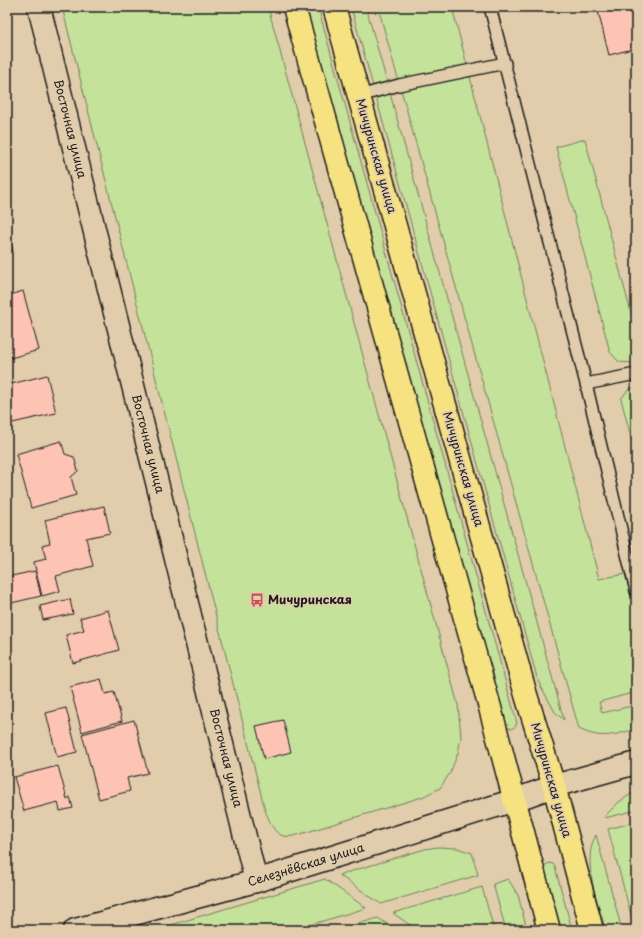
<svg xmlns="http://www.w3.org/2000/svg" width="643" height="937" font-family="'Playpen Sans',sans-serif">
<rect width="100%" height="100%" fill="#e1cdab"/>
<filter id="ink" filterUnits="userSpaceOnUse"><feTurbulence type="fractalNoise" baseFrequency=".025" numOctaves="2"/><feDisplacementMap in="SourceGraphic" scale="8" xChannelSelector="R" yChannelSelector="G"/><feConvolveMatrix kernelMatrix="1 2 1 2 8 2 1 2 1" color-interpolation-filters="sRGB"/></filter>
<g filter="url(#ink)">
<!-- green -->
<path fill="#c4e29a" stroke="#707f5b" d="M 62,7 L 268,7 L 458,705 L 461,737 L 458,753 L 450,773 L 440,788 L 422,797 L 294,836 C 291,836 287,837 284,836 C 273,834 269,819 265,810 Z
M 306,7 L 318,7 L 517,723 L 515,727 L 511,729 L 505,726 Z
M 351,7 L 366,7 L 564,720 L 555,712 L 538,681 Z
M 378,7 L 452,7 L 599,579 L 636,572 L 636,692 L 599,702 L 602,713 L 636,705 L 636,729 C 614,735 601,740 579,729 Z
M 585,139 L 636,332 L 636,362 L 632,363 L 619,362 L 610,352 L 556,147 Z
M 636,387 L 636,456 L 621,399 L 628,390 Z
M 636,791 L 636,810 L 605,818 L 605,816 L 619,802 Z
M 636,822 L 636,930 L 635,930 L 608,829 Z
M 596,835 L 622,930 L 606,930 C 598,904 581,860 596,835 Z
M 438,847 L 457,848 L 472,853 L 478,875 L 381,904 L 339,875 L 425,849 Z
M 549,863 L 553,864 L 555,867 L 572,930 L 560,930 L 543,869 L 544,866 Z
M 325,879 L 366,908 L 293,930 L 154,930 Z
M 508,879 L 518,895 L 527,930 L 506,930 L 493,884 Z
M 482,887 L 494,930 L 417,930 L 393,913 Z
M 378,918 L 396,930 L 338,930 Z"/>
<!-- building -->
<path fill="#fdc4b4" stroke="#1c1c1c" d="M 597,7 L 636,7 L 636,48 L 609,55 Z
M 7,227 L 13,251 L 7,253 Z
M 23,291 L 39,350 L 7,359 L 7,296 Z
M 47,375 L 56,413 L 8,424 L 7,419 L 7,385 Z
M 61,441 L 65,454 L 74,457 L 78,471 L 71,477 L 76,495 L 31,508 L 16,454 Z
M 104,506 L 110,533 L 86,538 L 93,566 L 56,576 L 60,591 L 42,596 L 34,562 L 46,559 L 42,545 L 50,543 L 45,520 Z
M 35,571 L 41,596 L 7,604 L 7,577 Z
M 70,599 L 73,614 L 43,620 L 40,606 Z
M 108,610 L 119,650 L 73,663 L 66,635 L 84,630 L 80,618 Z
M 101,679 L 105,694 L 114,692 L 122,721 L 82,732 L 70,687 Z
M 66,708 L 77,752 L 57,757 L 46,713 Z
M 134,720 L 148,773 L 127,778 L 130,791 L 99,799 L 82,734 Z
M 283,720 L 291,752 L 264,759 L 256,726 Z
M 58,766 L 67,799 L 70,797 L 73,808 L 60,811 L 58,802 L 24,811 L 14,777 Z"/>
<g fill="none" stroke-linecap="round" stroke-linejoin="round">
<!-- service casing -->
<g stroke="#1c1c1c" stroke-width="14">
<path id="service" d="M 490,7 L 586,384
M 359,96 L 399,85 L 505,63
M 636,374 L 586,384 L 636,591"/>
</g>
<!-- minor casing -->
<g stroke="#1c1c1c" stroke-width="25">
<path id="minor" d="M 39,7 L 256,881"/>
</g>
<!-- tertiary casing -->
<g stroke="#1c1c1c" stroke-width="25">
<path id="tertiary" d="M 75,930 L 256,881 L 515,800"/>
</g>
<!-- secondary casing -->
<g stroke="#1c1c1c" stroke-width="25">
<path id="secondary" d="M 515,800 L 554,786 L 636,763"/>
</g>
<!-- primary casing -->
<g stroke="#1c1c1c" stroke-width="25">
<path id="primary" d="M 294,7 L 489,704 L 549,930
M 334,7 L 526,695 L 554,786 L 592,930"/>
</g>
<!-- service -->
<use href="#service" stroke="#e1cdab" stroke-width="11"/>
<!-- minor -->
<use href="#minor" stroke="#e1cdab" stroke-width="22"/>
<!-- tertiary -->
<use href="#tertiary" stroke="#e1cdab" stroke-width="22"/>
<!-- secondary -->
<use href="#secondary" stroke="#e1cdab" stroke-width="22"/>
<!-- primary -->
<use href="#primary" stroke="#f6e281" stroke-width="22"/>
</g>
</g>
<!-- icons -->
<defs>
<g id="bus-bare" transform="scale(1.08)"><path d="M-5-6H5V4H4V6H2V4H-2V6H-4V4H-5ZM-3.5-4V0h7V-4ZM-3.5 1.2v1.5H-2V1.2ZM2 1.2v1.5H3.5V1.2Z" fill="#d1495b" stroke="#e1cdab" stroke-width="2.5" paint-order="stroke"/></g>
</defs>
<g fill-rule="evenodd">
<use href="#bus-bare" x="257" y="600"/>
</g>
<g text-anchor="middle" stroke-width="3.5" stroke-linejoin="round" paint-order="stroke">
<!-- street labels -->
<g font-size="12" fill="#1c1c1c" stroke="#e1cdab">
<text transform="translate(70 129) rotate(76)" y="4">Восточная улица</text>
<text transform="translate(376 156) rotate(74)" y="4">Мичуринская улица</text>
<text transform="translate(148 444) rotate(76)" y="4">Восточная улица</text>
<text transform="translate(463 469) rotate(74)" y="4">Мичуринская улица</text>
<text transform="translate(226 758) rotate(76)" y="4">Восточная улица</text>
<text transform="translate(551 780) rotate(74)" y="4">Мичуринская улица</text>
<text transform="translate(306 865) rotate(-17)" y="4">Селезнёвская улица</text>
</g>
<!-- poi labels -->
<g font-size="12" font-weight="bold" fill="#1c1c1c" stroke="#e1cdab" text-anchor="start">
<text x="268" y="604">Мичуринская</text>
</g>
</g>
<!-- margin -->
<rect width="643" height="937" fill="none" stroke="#e1cdab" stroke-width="24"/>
<rect x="12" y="12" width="619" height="913" fill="none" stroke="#1c1c1c" stroke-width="1.5" filter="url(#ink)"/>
</svg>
